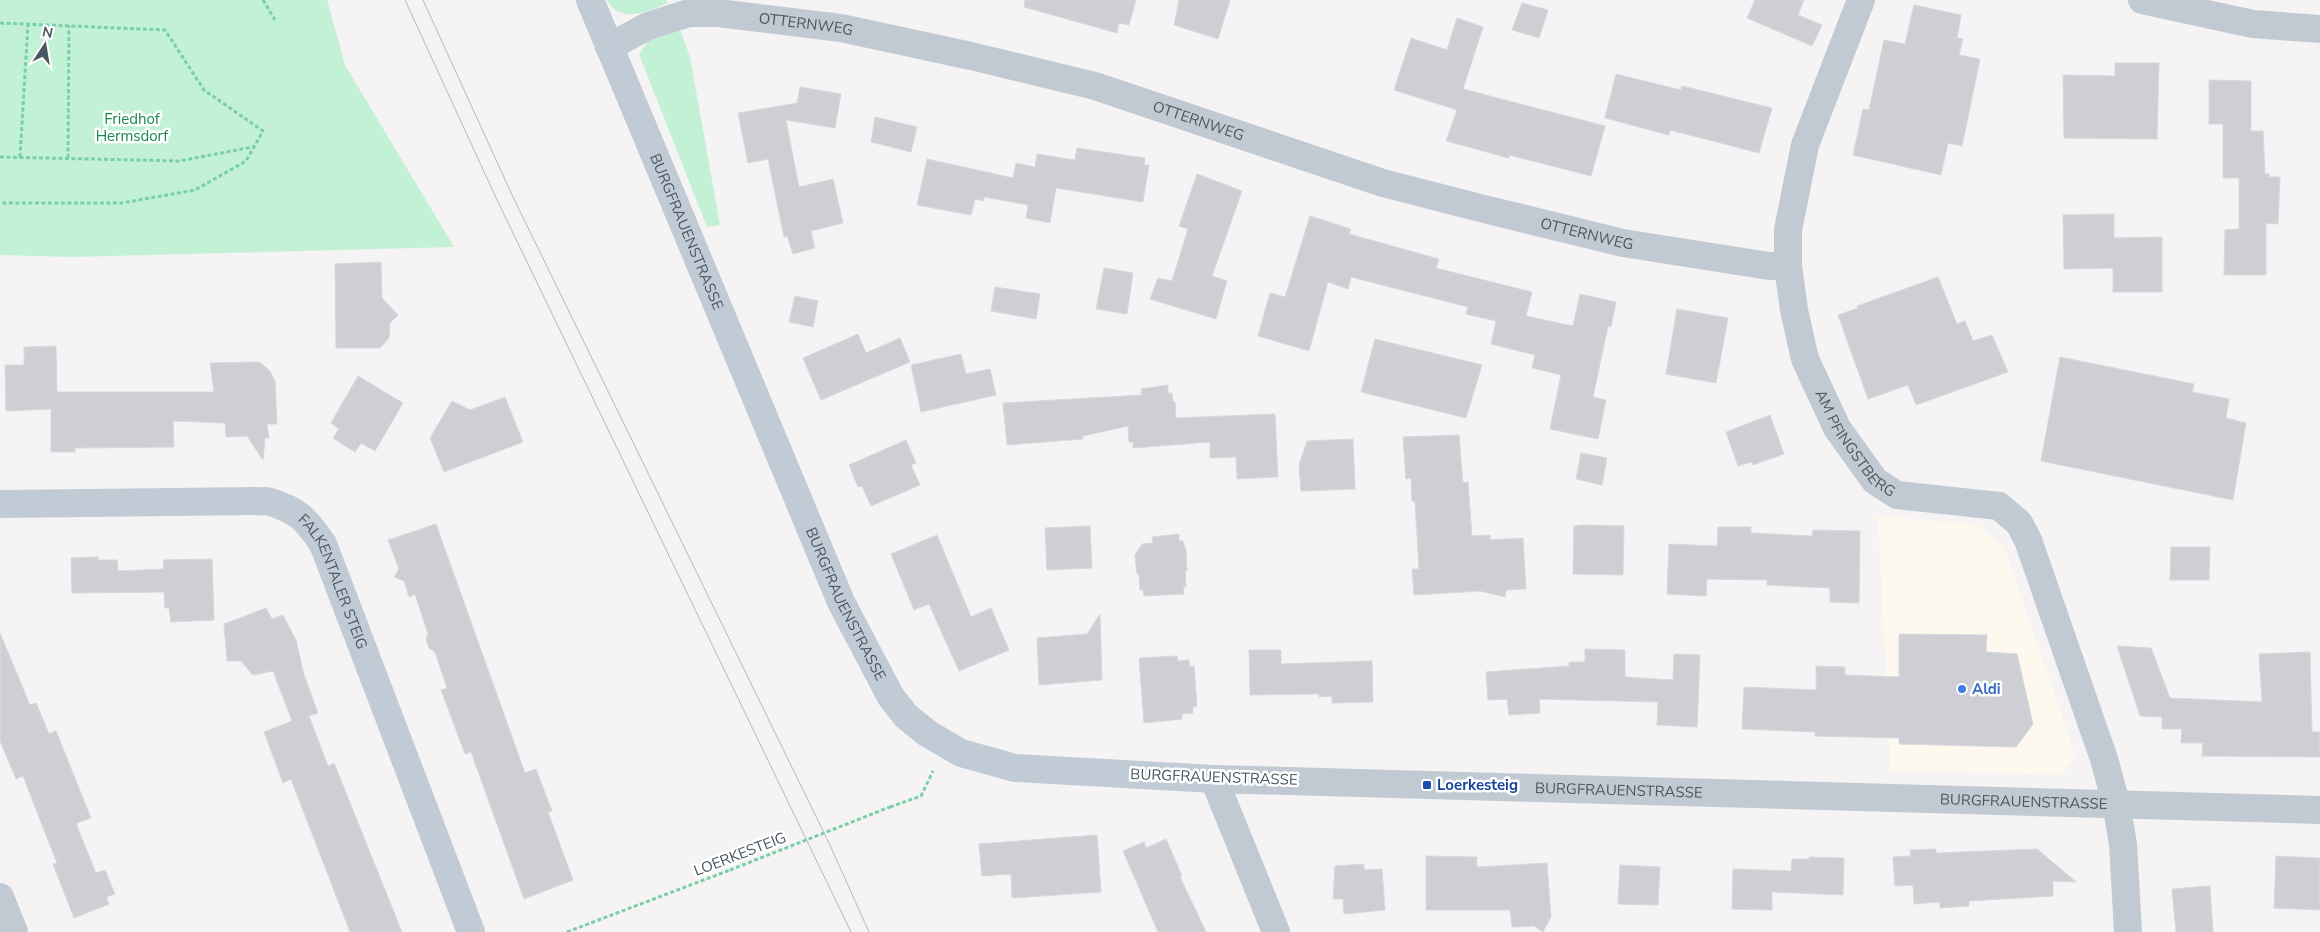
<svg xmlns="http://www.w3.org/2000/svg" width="2320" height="932" font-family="'Nunito Sans',sans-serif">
<rect width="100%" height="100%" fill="#f5f3f3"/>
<!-- commercial -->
<path fill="#fdf9ef" d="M 1878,516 L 1975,524 L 2004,547 L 2075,755 L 2061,775 L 1891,770 Z"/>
<!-- green -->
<path fill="#c3f1d5" d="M 0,0 L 327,0 L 345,65 L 454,247 L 71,257 L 0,255 Z
M 607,0 L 666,0 L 668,3 C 648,11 621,25 607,0 Z
M 679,27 L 690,57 L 720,225 L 707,227 L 639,54 L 649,40 Z"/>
<!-- building -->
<path fill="#cdcfd5" stroke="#d7d9de" d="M 1025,0 L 1136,0 L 1129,25 L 1119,23 L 1117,33 L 1024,7 Z
M 1179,0 L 1230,0 L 1218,39 L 1174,25 Z
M 1755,0 L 1804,0 L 1798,15 L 1822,25 L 1812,46 L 1747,18 Z
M 1522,3 L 1548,10 L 1539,38 L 1512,30 Z
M 1914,5 L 1961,15 L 1957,38 L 1963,39 L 1959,55 L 1980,59 L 1962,146 L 1948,143 L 1941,175 L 1853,155 L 1863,109 L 1869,110 L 1884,40 L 1905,44 Z
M 1457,18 L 1483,27 L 1463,89 L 1605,126 L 1591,176 L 1509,155 L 1509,158 L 1446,141 L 1457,110 L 1394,90 L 1411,38 L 1447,50 Z
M 2115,63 L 2159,63 L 2157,139 L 2064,138 L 2063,75 L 2115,76 Z
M 1616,74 L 1681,90 L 1682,86 L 1772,108 L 1759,153 L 1670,130 L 1669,135 L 1605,118 Z
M 2209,80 L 2251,81 L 2251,131 L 2263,131 L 2265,174 L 2269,174 L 2269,177 L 2280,177 L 2278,224 L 2266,223 L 2266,275 L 2224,275 L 2225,230 L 2239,229 L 2239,178 L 2223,178 L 2223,124 L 2209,124 Z
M 800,87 L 841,94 L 835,128 L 786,120 L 799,187 L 833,179 L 843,223 L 811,231 L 815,248 L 793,254 L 787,236 L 784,237 L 768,159 L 748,163 L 738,113 L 797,103 Z
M 875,117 L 917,127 L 911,152 L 871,142 Z
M 1077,148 L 1145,158 L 1144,165 L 1149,165 L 1143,202 L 1056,188 L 1050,223 L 1026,218 L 1028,205 L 984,197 L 984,201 L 975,199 L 971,215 L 917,205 L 927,159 L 1013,178 L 1016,163 L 1035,167 L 1037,154 L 1075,160 Z
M 1197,174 L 1242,191 L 1212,276 L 1227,281 L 1216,319 L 1150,299 L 1158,278 L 1172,281 L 1188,229 L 1179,226 Z
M 2114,214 L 2114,238 L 2162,237 L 2162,292 L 2113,292 L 2113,268 L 2064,269 L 2063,215 Z
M 1310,216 L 1351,229 L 1349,234 L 1439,259 L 1436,268 L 1532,292 L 1526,316 L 1573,326 L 1580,294 L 1616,302 L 1611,327 L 1608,326 L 1593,397 L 1606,400 L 1598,439 L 1550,429 L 1561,375 L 1532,368 L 1535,355 L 1491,344 L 1496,321 L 1466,314 L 1468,307 L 1351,277 L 1348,289 L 1328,282 L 1309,351 L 1258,336 L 1270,293 L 1285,297 Z
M 381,262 L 382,298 L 398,315 L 390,323 L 389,338 L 380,348 L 336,348 L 335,264 Z
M 1104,268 L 1133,273 L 1127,314 L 1096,309 Z
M 1938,277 L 1957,324 L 1965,321 L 1973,341 L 1992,335 L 2008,372 L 1916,405 L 1908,385 L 1868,399 L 1838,315 L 1858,308 L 1857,306 Z
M 995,287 L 1040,294 L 1036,319 L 991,311 Z
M 795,296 L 818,301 L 813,327 L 789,322 Z
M 1677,309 L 1728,318 L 1716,383 L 1666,374 Z
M 858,334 L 866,353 L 900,338 L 910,362 L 821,400 L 803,358 Z
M 1375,339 L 1482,365 L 1466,418 L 1361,392 Z
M 56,346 L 57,392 L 214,392 L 210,363 L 257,362 L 262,364 L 270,371 L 275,381 L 277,424 L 267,424 L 269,438 L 265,438 L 263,460 L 247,436 L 226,437 L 225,423 L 173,421 L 174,447 L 75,448 L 75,452 L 51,452 L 51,409 L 6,411 L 5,365 L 24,365 L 24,347 Z
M 961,354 L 966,374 L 990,369 L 996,395 L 921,412 L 911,365 Z
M 2060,357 L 2194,384 L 2192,392 L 2229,399 L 2226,418 L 2246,423 L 2233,500 L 2041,461 Z
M 358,376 L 403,403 L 375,451 L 361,443 L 355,452 L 333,438 L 339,429 L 331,423 Z
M 1168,385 L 1168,393 L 1172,393 L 1173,401 L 1175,402 L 1176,418 L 1275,414 L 1278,477 L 1237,479 L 1236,457 L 1210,458 L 1210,442 L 1133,448 L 1133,442 L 1129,442 L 1128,426 L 1083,436 L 1083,439 L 1007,445 L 1003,403 L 1142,395 L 1141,389 Z
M 505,397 L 523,442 L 444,472 L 430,438 L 452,401 L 470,410 Z
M 1770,415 L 1784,454 L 1753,465 L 1752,462 L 1738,466 L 1726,432 Z
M 1459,435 L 1463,483 L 1468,482 L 1472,536 L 1490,535 L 1490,540 L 1523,538 L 1526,589 L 1506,590 L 1505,597 L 1480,591 L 1414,595 L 1412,569 L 1419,569 L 1415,502 L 1412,501 L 1411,478 L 1406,479 L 1403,437 Z
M 1353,439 L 1355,489 L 1301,491 L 1299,465 L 1307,441 Z
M 906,440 L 916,463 L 911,465 L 920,485 L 871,506 L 862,486 L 858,487 L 849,465 Z
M 1581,453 L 1607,458 L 1602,485 L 1576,479 Z
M 436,524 L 525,773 L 536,769 L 552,811 L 548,812 L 573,880 L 524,899 L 471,752 L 465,754 L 441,690 L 447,688 L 435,652 L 429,648 L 426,639 L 428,634 L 415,594 L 409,597 L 404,581 L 394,577 L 399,569 L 388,540 Z
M 1583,525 L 1624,526 L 1623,575 L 1573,574 L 1574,526 Z
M 1090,526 L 1092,568 L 1047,570 L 1045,528 Z
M 1718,527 L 1751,527 L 1751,533 L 1812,536 L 1813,530 L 1860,531 L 1859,603 L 1830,602 L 1830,588 L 1767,585 L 1767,580 L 1707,579 L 1706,596 L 1667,594 L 1669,544 L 1717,546 Z
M 1179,534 L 1179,541 L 1183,541 L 1186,551 L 1187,571 L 1185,571 L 1186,587 L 1183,587 L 1184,594 L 1144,596 L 1143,590 L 1140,590 L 1139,574 L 1137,574 L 1135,555 L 1142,544 L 1153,543 L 1152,537 Z
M 937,535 L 971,617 L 991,608 L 1009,650 L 959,671 L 929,604 L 914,610 L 891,554 Z
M 2171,547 L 2210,547 L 2209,580 L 2170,580 Z
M 98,557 L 98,560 L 117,560 L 118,571 L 164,569 L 163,560 L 212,559 L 214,620 L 171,622 L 169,608 L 165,608 L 164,592 L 72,593 L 71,558 Z
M 266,608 L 272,619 L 283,615 L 296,640 L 304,675 L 318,713 L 309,716 L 328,766 L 334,763 L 402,932 L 350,932 L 291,779 L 283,783 L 264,732 L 292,721 L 273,671 L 253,675 L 241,661 L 227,661 L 224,624 Z
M 1100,614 L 1102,680 L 1039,685 L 1037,638 L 1087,634 Z
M 0,633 L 30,705 L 36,703 L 49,734 L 56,731 L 91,818 L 77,823 L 77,826 L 96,873 L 105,870 L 115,894 L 106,897 L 109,904 L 74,918 L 53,864 L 57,863 L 23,776 L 16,779 L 0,741 Z
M 1899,634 L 1987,635 L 1986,652 L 2017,654 L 2033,724 L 2016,747 L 1899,744 L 1899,738 L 1815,736 L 1815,732 L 1742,729 L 1744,687 L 1816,690 L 1816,666 L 1845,667 L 1845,675 L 1899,677 Z
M 2117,646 L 2151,648 L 2170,698 L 2262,702 L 2259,654 L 2310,652 L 2312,732 L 2320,732 L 2320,757 L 2202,756 L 2203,743 L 2181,743 L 2182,729 L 2162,729 L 2162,717 L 2140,716 Z
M 1585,649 L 1625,650 L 1625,677 L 1673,680 L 1674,654 L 1700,655 L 1697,727 L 1657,725 L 1658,702 L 1539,699 L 1540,713 L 1509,715 L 1507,699 L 1488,700 L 1486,672 L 1569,666 L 1569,662 L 1585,662 Z
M 1249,650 L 1281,650 L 1281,664 L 1372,661 L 1373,702 L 1332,703 L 1332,696 L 1319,697 L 1319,694 L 1250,695 Z
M 1177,656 L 1178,661 L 1189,660 L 1190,667 L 1194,666 L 1197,706 L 1193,707 L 1193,713 L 1182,714 L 1182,719 L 1144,723 L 1139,658 Z
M 1097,835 L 1101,892 L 1012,898 L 1011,874 L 982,876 L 979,844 Z
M 1166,839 L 1182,876 L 1180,877 L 1206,932 L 1158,932 L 1123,851 L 1144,842 L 1146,848 Z
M 1936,849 L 1936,853 L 2037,849 L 2076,882 L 2053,881 L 2053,896 L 1969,901 L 1969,906 L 1940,908 L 1940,902 L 1914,904 L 1913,885 L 1895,886 L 1893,857 L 1911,856 L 1910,850 Z
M 1426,856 L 1477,857 L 1477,867 L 1547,863 L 1551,917 L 1543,932 L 1534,926 L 1512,927 L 1510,910 L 1426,910 Z
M 2276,856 L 2320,858 L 2320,910 L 2274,908 Z
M 1809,857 L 1844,858 L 1843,895 L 1772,892 L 1772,910 L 1732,909 L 1733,869 L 1791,871 L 1792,859 L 1809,859 Z
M 1364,864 L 1364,870 L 1382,869 L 1385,910 L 1344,914 L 1343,899 L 1333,899 L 1335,866 Z
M 1620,865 L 1660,867 L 1658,905 L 1618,904 Z
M 2210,886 L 2213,932 L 2176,932 L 2172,889 Z"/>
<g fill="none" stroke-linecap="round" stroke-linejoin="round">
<!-- path -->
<path stroke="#7ad0a6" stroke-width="3" stroke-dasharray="4 2.5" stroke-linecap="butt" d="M 263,0 L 275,20
M 0,23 L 165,30 L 204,90 L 263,131 L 246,161 L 195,190 L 122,203 L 0,203
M 0,157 L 179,161 L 253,147
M 20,157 L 28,24
M 68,158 L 69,26
M 890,807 L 921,796 L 933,771
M 567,932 L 730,870"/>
<!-- street -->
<g stroke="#c1cad2" stroke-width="28">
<path id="s1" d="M 1861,0 L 1805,145 L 1788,230 L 1788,266 L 1794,310 L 1805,359 L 1837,428 L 1875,481 L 1897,495 L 1999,506 L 2019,523 L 2028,540 L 2104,759 L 2116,803 L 2123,844 L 2128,932"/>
<path d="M 2142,0 L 2253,24 L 2320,29"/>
<path id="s2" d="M 609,47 L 648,26 L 689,13 L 718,13 L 841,28 L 971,56 L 1095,86 L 1383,183 L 1480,208 L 1623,243 L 1769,266 L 1788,266"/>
<path d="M 0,897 L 14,932"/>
<path id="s3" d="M 1276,932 L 1214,779 L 2320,810"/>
</g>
<!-- secondary -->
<g stroke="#c1cbd6" stroke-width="28">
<path id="s4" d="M 590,0 L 841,602 L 891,697 L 906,716 L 927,733 L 961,753 L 1015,768 L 1214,779"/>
<path id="s5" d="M 0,504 L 267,501 C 298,510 305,518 323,544 L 471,932"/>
</g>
<!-- tram -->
<path stroke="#b5b8bd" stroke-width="1" d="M 405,0 L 498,202 L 851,932
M 423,0 L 513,197 L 829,843 L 869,932"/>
<!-- path-bridge -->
<path stroke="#7ad0a6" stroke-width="3" stroke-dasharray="4 2.5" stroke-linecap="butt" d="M 730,870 L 890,807"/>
</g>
<!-- markers -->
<circle fill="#3f7fe0" stroke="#fff" stroke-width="2" cx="1962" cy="689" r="5"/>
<rect fill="#1a4fb4" stroke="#fff" stroke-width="2" x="1422" y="780" width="10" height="10" rx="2.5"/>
<g text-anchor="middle" stroke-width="5" stroke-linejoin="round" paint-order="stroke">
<!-- street labels -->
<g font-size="15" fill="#4a5661" stroke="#fff">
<text dy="5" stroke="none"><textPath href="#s2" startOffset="205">OTTERNWEG</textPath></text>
<text dy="5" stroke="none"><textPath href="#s2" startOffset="610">OTTERNWEG</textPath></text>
<text dy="5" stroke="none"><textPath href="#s4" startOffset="251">BURGFRAUENSTRASSE</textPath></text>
<text dy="5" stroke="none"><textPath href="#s2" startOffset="1015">OTTERNWEG</textPath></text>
<text dy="5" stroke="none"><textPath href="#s1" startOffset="472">AM PFINGSTBERG</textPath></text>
<text dy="5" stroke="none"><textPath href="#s5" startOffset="378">FALKENTALER STEIG</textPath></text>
<text dy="5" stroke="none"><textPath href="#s4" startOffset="656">BURGFRAUENSTRASSE</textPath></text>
<text transform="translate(1214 777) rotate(2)" y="5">BURGFRAUENSTRASSE</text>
<text dy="5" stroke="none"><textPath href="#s3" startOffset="570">BURGFRAUENSTRASSE</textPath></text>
<text dy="5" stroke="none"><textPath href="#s3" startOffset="975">BURGFRAUENSTRASSE</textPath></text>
<text transform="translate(740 854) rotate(-21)" y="5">LOERKESTEIG</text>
</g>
<!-- park labels -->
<g font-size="15" fill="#17864f" stroke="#fff">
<text x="132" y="124">Friedhof<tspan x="132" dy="17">Hermsdorf</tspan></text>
</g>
<!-- shop labels -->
<g font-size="15" font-weight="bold" fill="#366cbe" stroke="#fff" text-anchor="start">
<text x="1972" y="694">Aldi</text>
</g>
<!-- transit labels -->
<g font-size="15" font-weight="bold" fill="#164399" stroke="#fff" text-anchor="start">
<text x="1437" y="790">Loerkesteig</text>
</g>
</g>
<!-- north arrow -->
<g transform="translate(45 45) rotate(12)" stroke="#ffffff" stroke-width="4" paint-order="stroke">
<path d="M0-4L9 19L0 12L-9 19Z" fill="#4a5661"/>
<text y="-8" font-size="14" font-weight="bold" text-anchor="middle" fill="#4a5661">N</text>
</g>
</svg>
